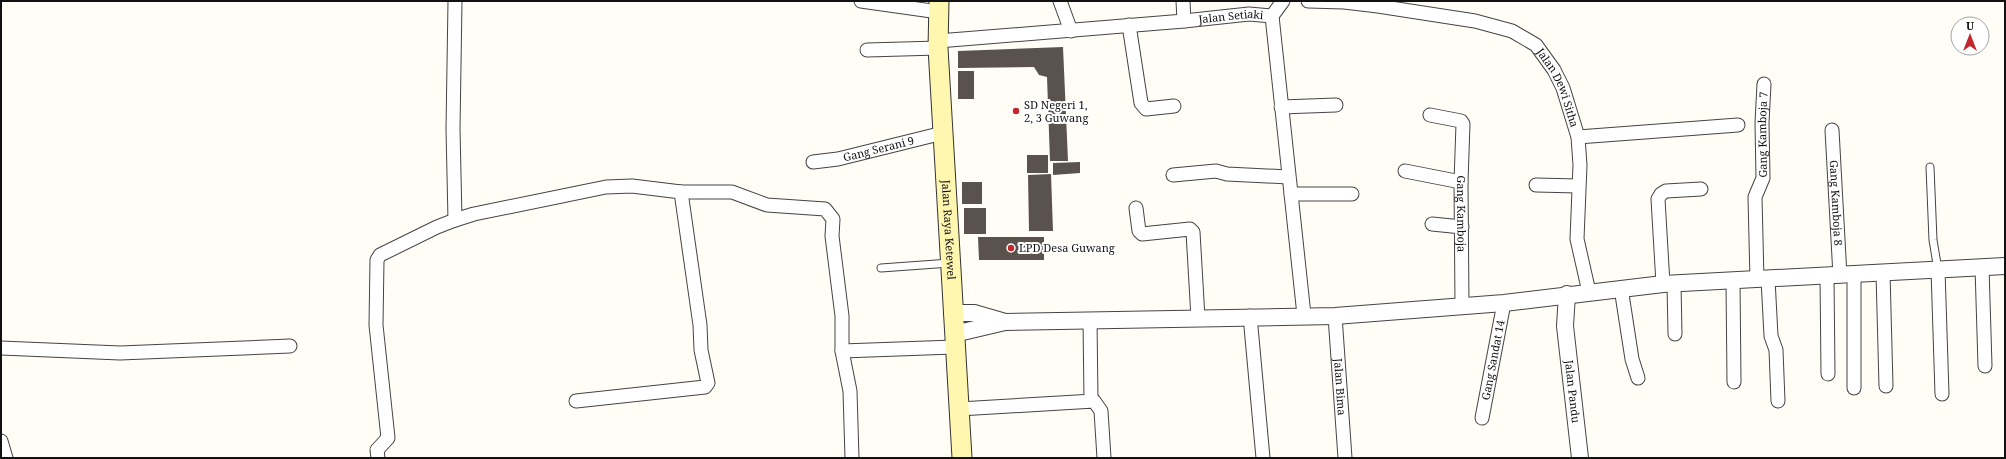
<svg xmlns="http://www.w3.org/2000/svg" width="2006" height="459" font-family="'Noto Serif',serif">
<rect width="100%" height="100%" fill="#fffdf5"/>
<!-- building -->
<path fill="#5a524d" d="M 1063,47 L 1068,161 L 1050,161 L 1047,77 L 1039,75 L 1034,67 L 958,68 L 958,51 Z
M 958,71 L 974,71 L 974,99 L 958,99 Z
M 1027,155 L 1048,155 L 1048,173 L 1027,173 Z
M 1080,162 L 1080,173 L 1053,175 L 1053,163 Z
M 1051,174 L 1053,231 L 1029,231 L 1028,175 Z
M 962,182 L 982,182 L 982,204 L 962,204 Z
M 964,208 L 986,208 L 986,234 L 964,234 Z
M 978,237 L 1044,237 L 1044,260 L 979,260 Z"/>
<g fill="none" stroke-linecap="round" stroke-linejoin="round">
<!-- service casing -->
<g stroke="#444" stroke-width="9">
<path id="service" d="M 1930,167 L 1933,240 L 1938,270
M 881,268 L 950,263"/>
</g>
<!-- minor casing -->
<g stroke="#444" stroke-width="15">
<g id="minor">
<path d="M 455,1 L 453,129 L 455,220"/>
<path d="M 861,1 L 939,12"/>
<path d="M 1060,1 L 1071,31"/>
<path d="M 1183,1 L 1184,21"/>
<path id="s1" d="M 1308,1 L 1344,2 L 1378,6 L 1475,21 L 1512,31 L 1536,45 L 1554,70 L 1563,88 L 1578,137 L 1580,165 L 1577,239 L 1589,292"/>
<path d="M 1272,16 L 1304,315"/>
<path d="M 1272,16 L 1283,1"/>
<path d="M 1129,25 L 1141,103 L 1146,109 L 1174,106"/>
<path id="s2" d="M 938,41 L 1184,21 L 1249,14 L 1272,16"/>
<path d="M 867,50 L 938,48"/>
<path d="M 1281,107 L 1336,105"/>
<path id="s3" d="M 1430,115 L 1461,121 L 1463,124 L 1461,182 L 1462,306"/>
<path id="s4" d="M 1832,130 L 1840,276"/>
<path d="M 1578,137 L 1738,125"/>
<path id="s5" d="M 813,162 L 838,159 L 943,133"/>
<path d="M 1405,171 L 1461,182"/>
<path d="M 1173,175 L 1216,171 L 1227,174 L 1288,177"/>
<path d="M 1536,185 L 1578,186"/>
<path d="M 1291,194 L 1352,194"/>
<path d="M 1136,208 L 1139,231 L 1142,234 L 1190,229 L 1193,232 L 1198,318"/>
<path d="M 1432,224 L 1462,227"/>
<path d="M 1982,267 L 1985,366"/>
<path d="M 1938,270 L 1942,394"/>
<path d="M 1883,273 L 1886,386"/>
<path d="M 1854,275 L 1854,388"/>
<path d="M 1827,277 L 1828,374"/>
<path d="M 1768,279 L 1771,336 L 1776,350 L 1778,401"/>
<path id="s6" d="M 1757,280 L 1755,197 L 1763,178 L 1762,123 L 1764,84"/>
<path d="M 1733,281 L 1734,382"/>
<path d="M 1663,284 L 1658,199 L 1661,194 L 1666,191 L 1701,189"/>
<path d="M 1674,284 L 1675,334"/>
<path d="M 1621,288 L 1632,359 L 1638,378"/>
<path d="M 1250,316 L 1263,458"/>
<path id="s7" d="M 1335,316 L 1345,458"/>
<path d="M 1090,320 L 1091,400"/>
<path d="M 1,348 L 120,353 L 290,346"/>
<path d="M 842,351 L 954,347"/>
<path d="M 576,401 L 705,387 L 708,383 L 701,350 L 700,325 L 681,192"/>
<path d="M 959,409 L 1094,401 L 1101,411 L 1104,458"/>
<path id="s8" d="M 1482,418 L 1504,303"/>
<path d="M 1,441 L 6,458"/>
<path d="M 378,458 L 377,450 L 388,438 L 376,325 L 377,260 L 380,255 L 437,227 L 455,220 L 474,214 L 606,187 L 632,186 L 681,192 L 732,192 L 767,205 L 825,209 L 833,219 L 832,236 L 842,316 L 842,351 L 850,391 L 852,458"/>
</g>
</g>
<!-- tertiary casing -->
<g stroke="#444" stroke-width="18">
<g id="tertiary">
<path id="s9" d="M 1567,294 L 1565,326 L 1580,458"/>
<path d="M 952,313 L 974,313 L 1005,322"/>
<path d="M 954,334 L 1005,322 L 1335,316 L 1504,303 L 1663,284 L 2005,266"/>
</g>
</g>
<!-- secondary casing -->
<g stroke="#333" stroke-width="21">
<g id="secondary">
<path id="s10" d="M 939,1 L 938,48 L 943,133 L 962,458"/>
</g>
</g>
<!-- service -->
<use href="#service" stroke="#fff" stroke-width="7"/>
<!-- minor -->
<use href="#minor" stroke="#fff" stroke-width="13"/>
<!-- tertiary -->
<use href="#tertiary" stroke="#fff" stroke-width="16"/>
<!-- secondary -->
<use href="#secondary" stroke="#fff6b0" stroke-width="19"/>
</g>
<!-- markers -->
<g fill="#c4262e" stroke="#fff" stroke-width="1.5">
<circle cx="1016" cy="111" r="4"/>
<circle cx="1011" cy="248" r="4"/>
</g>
<g text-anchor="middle" stroke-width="4" stroke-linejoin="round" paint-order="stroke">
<!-- street labels -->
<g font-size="11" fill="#111" stroke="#fff">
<text dy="4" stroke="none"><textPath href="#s2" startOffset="294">Jalan Setiaki</textPath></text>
<text dy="4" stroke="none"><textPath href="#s1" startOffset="283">Jalan Dewi Sitha</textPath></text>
<text dy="4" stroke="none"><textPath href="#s6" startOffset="147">Gang Kamboja 7</textPath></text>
<text dy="4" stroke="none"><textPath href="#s5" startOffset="67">Gang Serani 9</textPath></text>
<text dy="4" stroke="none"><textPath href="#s4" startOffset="73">Gang Kamboja 8</textPath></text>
<text dy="4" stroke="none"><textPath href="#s3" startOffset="125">Gang Kamboja</textPath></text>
<text dy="4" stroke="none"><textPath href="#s10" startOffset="229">Jalan Raya Ketewel</textPath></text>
<text dy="4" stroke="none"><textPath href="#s8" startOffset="59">Gang Sandat 14</textPath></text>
<text dy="4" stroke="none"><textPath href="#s7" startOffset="71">Jalan Bima</textPath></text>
<text dy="4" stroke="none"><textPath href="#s9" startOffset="98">Jalan Pandu</textPath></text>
</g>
<!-- poi labels -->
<g font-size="11" fill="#111" stroke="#fff" text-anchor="start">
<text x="1024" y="109">SD Negeri 1,<tspan x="1024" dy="13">2, 3 Guwang</tspan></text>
<text x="1019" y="252">LPD Desa Guwang</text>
</g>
</g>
<!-- border -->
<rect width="2006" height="459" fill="none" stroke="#111111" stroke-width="4"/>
<!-- north arrow -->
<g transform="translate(1970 36)"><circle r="19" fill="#ffffff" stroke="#a0a0a0"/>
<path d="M0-3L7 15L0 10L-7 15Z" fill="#c4262e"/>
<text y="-6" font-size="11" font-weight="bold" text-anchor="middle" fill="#111111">U</text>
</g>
</svg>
